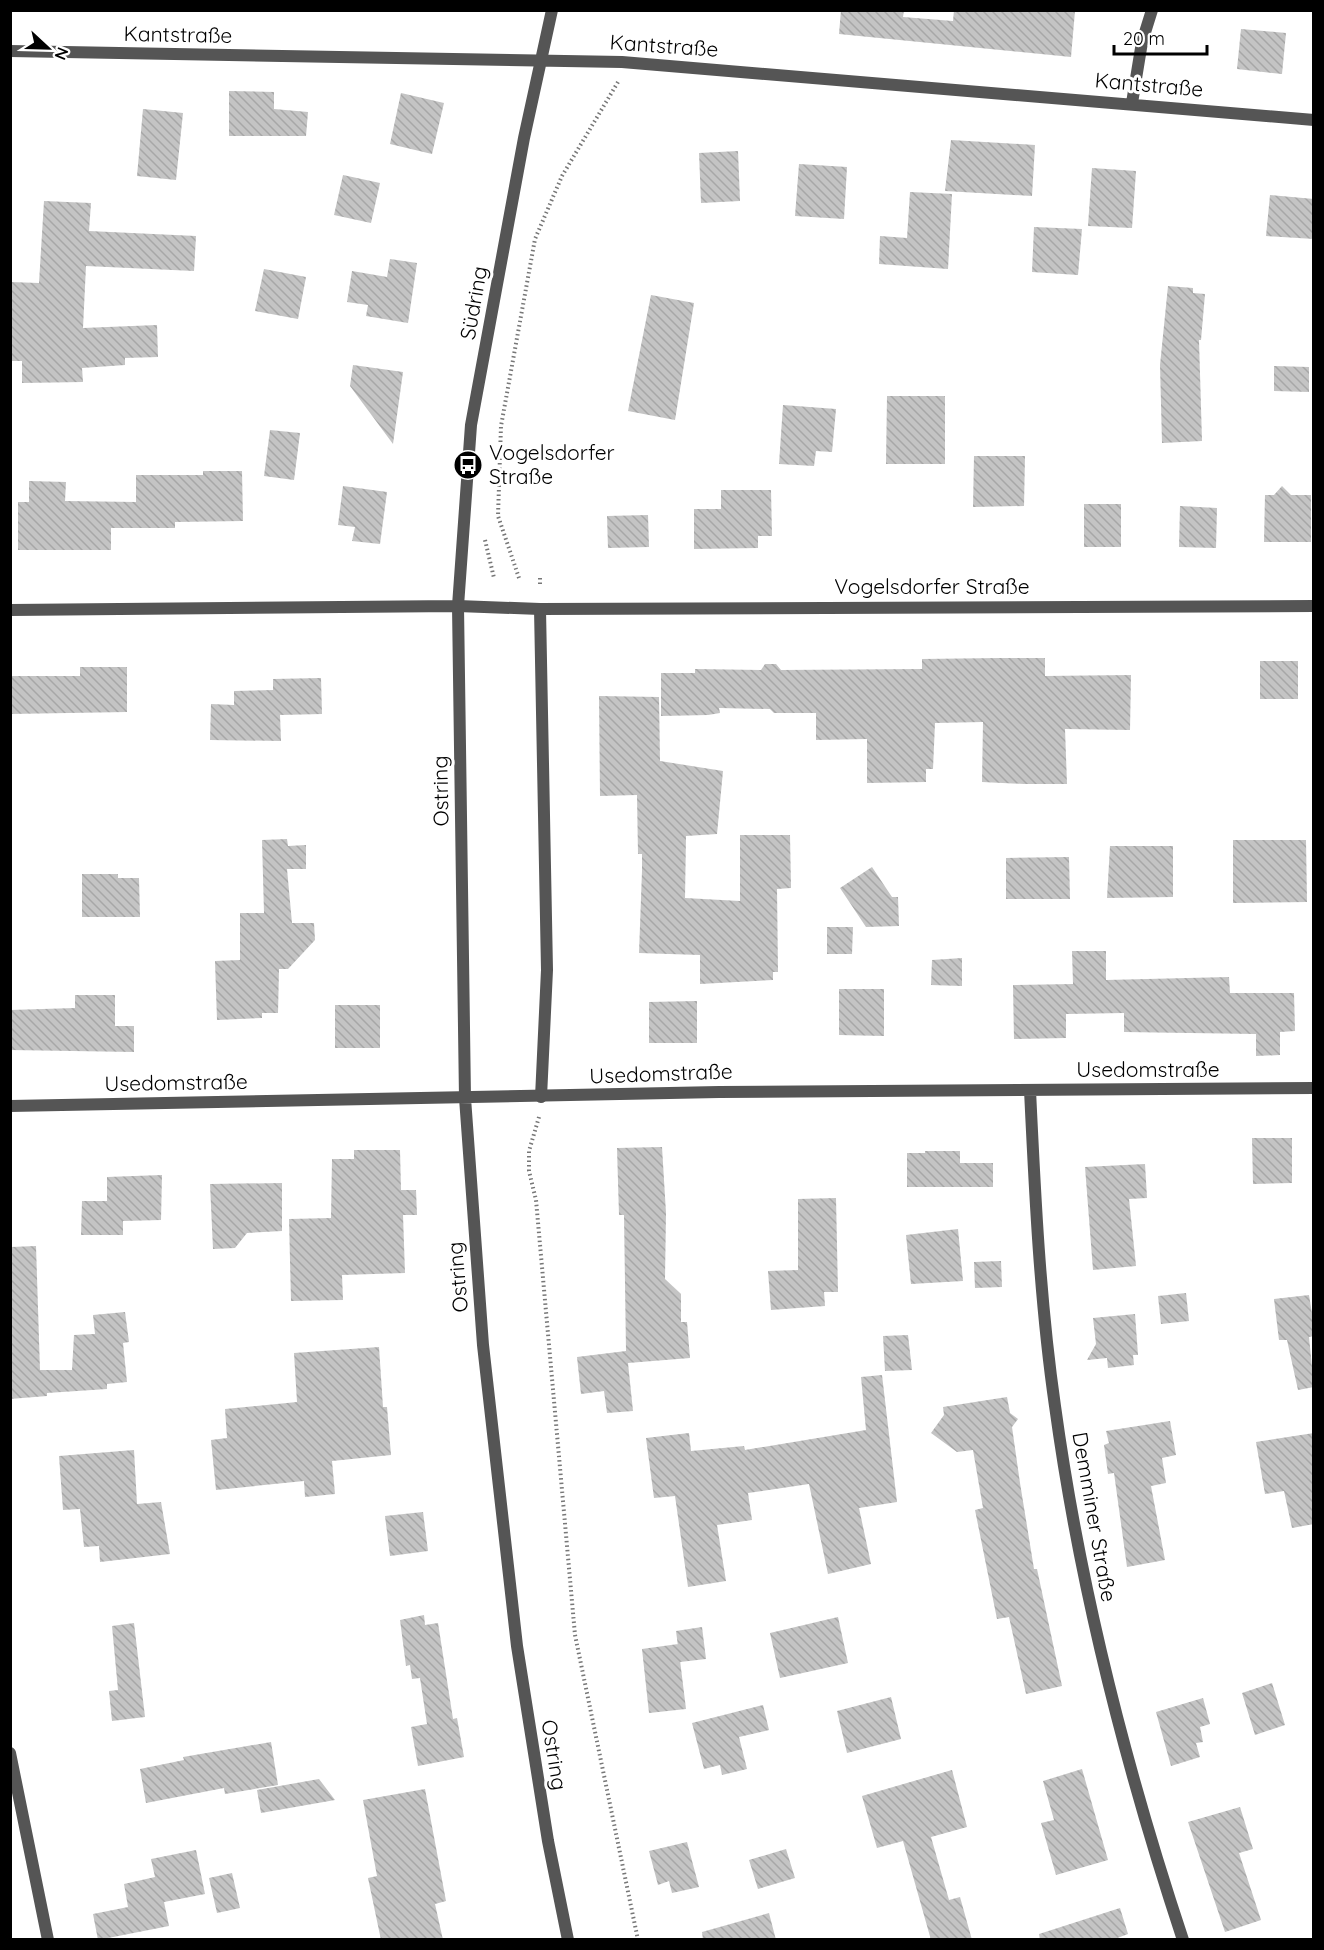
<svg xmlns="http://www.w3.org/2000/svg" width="1324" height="1950" font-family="Quicksand,sans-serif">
<defs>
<pattern id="building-back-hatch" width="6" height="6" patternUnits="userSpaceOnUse" patternTransform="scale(1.5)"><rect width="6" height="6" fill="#c4c4c4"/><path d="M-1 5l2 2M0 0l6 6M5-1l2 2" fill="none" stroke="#a7a7a7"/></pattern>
</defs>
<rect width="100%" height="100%" fill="#fff"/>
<!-- building -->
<path fill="url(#building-back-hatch)" d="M 841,10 L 904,10 L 903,17 L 953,21 L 954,10 L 1075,11 L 1071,57 L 839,34 Z
M 1241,29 L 1286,33 L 1282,74 L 1237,69 Z
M 229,91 L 274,92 L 274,109 L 308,112 L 306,136 L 229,136 Z
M 401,93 L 444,103 L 432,154 L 390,144 Z
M 143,109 L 183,113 L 176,180 L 137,176 Z
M 951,140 L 1035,145 L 1032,196 L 945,191 Z
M 738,151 L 740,201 L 701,203 L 699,153 Z
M 799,164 L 847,167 L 844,219 L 795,216 Z
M 1092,168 L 1136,171 L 1132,228 L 1088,226 Z
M 343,175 L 380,183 L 371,223 L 334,215 Z
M 910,192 L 952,194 L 948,269 L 879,264 L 880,236 L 907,238 Z
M 1270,195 L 1314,199 L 1314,239 L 1266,236 Z
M 44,201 L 91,203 L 89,231 L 196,236 L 194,271 L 86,266 L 83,328 L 157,325 L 158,357 L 125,358 L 125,365 L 82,368 L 83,382 L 22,383 L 22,361 L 10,361 L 10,282 L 39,283 Z
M 1034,227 L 1082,229 L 1078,275 L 1032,272 Z
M 390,259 L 417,263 L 408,323 L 366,316 L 368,305 L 347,302 L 352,271 L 387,277 Z
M 264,269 L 306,277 L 298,319 L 255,311 Z
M 1168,286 L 1193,288 L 1193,293 L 1205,294 L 1201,340 L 1199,340 L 1202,441 L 1162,443 L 1160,365 Z
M 651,295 L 694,303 L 675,420 L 628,411 Z
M 353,365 L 403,372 L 393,444 L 350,386 Z
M 1274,366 L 1309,367 L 1309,392 L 1274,391 Z
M 887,396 L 945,396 L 945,464 L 886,464 Z
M 783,405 L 836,409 L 832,452 L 816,451 L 814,466 L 779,464 Z
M 270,430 L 300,433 L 294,480 L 264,476 Z
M 974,456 L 1025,456 L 1024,506 L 973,507 Z
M 203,471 L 242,471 L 243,521 L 175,522 L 175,528 L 111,528 L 111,550 L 18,550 L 18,502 L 29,502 L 29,481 L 66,482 L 65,501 L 136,502 L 136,475 L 203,475 Z
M 343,486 L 387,492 L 380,544 L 352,541 L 355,527 L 338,525 Z
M 1282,486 L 1291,495 L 1311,495 L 1311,542 L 1264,542 L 1265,495 L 1274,495 Z
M 721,490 L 771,490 L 772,536 L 758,536 L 758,548 L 694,549 L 694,509 L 721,509 Z
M 1084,504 L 1121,504 L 1121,547 L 1084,547 Z
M 1180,506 L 1217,508 L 1216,548 L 1179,547 Z
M 648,515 L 649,547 L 608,548 L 607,516 Z
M 999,658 L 1045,658 L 1045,676 L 1131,675 L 1130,730 L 1065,729 L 1067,784 L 1024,784 L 982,782 L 983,722 L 935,723 L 933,769 L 926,769 L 926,782 L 867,783 L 867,739 L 816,740 L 816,713 L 774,713 L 770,709 L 719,708 L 720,713 L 708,715 L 661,716 L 661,673 L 695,673 L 695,669 L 761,670 L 765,664 L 776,664 L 781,670 L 922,669 L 922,659 Z
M 1260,661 L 1298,661 L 1298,699 L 1260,699 Z
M 80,667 L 127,667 L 127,712 L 10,714 L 10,676 L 80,676 Z
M 321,678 L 322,714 L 280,715 L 281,741 L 210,740 L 211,704 L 234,705 L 234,691 L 273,690 L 273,679 Z
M 599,696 L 659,697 L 660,761 L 723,771 L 717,834 L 686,836 L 685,898 L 740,901 L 740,835 L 790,835 L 791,888 L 777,889 L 778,972 L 773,972 L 773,980 L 700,984 L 700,955 L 639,953 L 642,871 L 642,854 L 638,854 L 637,795 L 600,796 Z
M 287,839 L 288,846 L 306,845 L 306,869 L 287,869 L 292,923 L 314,923 L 315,940 L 288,969 L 279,969 L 278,1013 L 262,1013 L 262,1018 L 217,1020 L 215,961 L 240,960 L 240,913 L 264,913 L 262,840 Z
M 1233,840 L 1306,840 L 1307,902 L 1233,903 Z
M 1110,846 L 1173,846 L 1173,897 L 1107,898 Z
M 1069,857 L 1070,899 L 1006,899 L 1006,858 Z
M 872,867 L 892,897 L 898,897 L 899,926 L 866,927 L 840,888 Z
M 82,874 L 118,874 L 118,878 L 139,878 L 140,917 L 82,917 Z
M 827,927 L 853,927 L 852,954 L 827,954 Z
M 1072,951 L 1106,951 L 1106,980 L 1229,977 L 1230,993 L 1294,993 L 1295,1031 L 1280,1032 L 1280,1055 L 1256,1056 L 1256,1034 L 1124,1032 L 1124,1013 L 1066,1014 L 1066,1038 L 1014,1039 L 1013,985 L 1073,984 Z
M 962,958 L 962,986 L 931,985 L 932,960 Z
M 839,989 L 884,989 L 884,1036 L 839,1035 Z
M 75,995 L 115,995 L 115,1026 L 134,1026 L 134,1052 L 10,1050 L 10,1010 L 75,1008 Z
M 697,1001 L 697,1043 L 649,1043 L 649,1002 Z
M 335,1005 L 380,1005 L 380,1048 L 335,1048 Z
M 1252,1138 L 1292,1138 L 1292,1183 L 1253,1184 Z
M 662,1147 L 666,1213 L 665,1279 L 681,1294 L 681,1322 L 687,1322 L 690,1358 L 628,1363 L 633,1411 L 607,1413 L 604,1391 L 581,1394 L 577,1357 L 626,1351 L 624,1215 L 619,1215 L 617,1148 Z
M 354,1150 L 400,1150 L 401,1190 L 416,1190 L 417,1215 L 403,1215 L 405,1273 L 342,1275 L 343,1300 L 291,1301 L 289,1219 L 331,1218 L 332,1159 L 354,1159 Z
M 925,1151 L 960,1151 L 960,1163 L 993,1163 L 993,1187 L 907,1187 L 907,1153 L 925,1153 Z
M 1145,1164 L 1147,1198 L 1129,1199 L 1136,1266 L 1093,1270 L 1085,1167 Z
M 162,1175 L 161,1220 L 123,1221 L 123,1235 L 81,1235 L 82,1201 L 107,1201 L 107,1177 Z
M 282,1183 L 282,1231 L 247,1233 L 235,1248 L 213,1249 L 210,1184 Z
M 836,1198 L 838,1292 L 824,1292 L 825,1306 L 771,1310 L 768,1271 L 798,1270 L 798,1199 Z
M 958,1229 L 963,1281 L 911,1284 L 906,1235 Z
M 36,1246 L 40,1370 L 72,1370 L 74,1335 L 95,1334 L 93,1315 L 125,1312 L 129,1342 L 123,1343 L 127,1382 L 107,1384 L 107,1389 L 47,1393 L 47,1396 L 10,1399 L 11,1247 Z
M 1001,1261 L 1002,1287 L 975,1288 L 974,1262 Z
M 1186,1293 L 1189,1321 L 1161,1324 L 1158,1296 Z
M 1309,1295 L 1314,1326 L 1314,1336 L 1309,1337 L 1314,1387 L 1298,1390 L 1287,1340 L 1279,1340 L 1274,1299 Z
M 1135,1314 L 1138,1355 L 1133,1355 L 1134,1365 L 1108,1368 L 1107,1358 L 1087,1360 L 1096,1344 L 1093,1318 Z
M 908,1335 L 912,1370 L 885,1371 L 883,1336 Z
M 379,1347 L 383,1407 L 387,1407 L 391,1455 L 332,1461 L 335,1494 L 305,1497 L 304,1481 L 216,1490 L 211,1440 L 227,1438 L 225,1409 L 297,1402 L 294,1353 Z
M 882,1375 L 897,1502 L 859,1508 L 871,1564 L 828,1574 L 809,1484 L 748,1493 L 752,1520 L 717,1525 L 726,1581 L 688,1587 L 675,1496 L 654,1498 L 646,1438 L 689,1433 L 691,1451 L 744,1446 L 745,1450 L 866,1430 L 861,1377 Z
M 1007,1397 L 1010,1413 L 1018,1419 L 1012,1427 L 1020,1483 L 1034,1569 L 1037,1569 L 1062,1686 L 1026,1694 L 1009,1617 L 997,1619 L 975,1510 L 983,1508 L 973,1450 L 957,1452 L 931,1433 L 944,1415 L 943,1407 Z
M 1170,1421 L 1176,1455 L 1162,1458 L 1166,1483 L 1151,1486 L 1165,1560 L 1127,1567 L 1114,1473 L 1108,1474 L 1104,1445 L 1109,1443 L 1106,1431 Z
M 1314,1433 L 1314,1524 L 1292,1528 L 1284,1491 L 1265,1494 L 1256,1442 Z
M 134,1450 L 137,1504 L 161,1502 L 170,1554 L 100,1562 L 99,1546 L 84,1547 L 80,1509 L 63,1510 L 59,1456 Z
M 423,1512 L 428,1551 L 390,1556 L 385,1516 Z
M 424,1615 L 425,1625 L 438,1623 L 453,1719 L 457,1718 L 464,1757 L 418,1766 L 411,1727 L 427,1724 L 420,1678 L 412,1679 L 410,1665 L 406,1666 L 400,1620 Z
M 838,1617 L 848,1663 L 780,1678 L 770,1633 Z
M 134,1623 L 145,1717 L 112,1721 L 109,1691 L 118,1690 L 112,1626 Z
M 702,1627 L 706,1659 L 680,1662 L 676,1631 Z
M 678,1644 L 686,1709 L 649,1713 L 642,1649 Z
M 1272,1683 L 1285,1725 L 1255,1735 L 1242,1693 Z
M 891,1697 L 901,1739 L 847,1753 L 837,1711 Z
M 1203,1698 L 1210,1724 L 1200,1727 L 1203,1742 L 1196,1743 L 1200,1757 L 1171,1766 L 1156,1712 Z
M 763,1705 L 769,1730 L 739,1737 L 747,1769 L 722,1775 L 720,1765 L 704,1769 L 692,1723 Z
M 271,1742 L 278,1785 L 225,1794 L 224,1788 L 146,1803 L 140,1769 L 184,1760 L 183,1757 Z
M 1082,1769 L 1108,1860 L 1056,1875 L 1041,1823 L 1054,1820 L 1043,1781 Z
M 952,1770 L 967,1827 L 931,1837 L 949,1900 L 960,1897 L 972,1940 L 931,1940 L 903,1841 L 877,1848 L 862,1796 Z
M 319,1779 L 335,1800 L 261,1813 L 257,1790 Z
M 425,1789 L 446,1901 L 435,1904 L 443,1940 L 381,1940 L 368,1878 L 377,1876 L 363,1800 Z
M 1240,1807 L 1253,1849 L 1239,1853 L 1261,1920 L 1225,1932 L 1188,1822 Z
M 687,1842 L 699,1887 L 672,1893 L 669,1881 L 658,1885 L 649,1851 Z
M 786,1849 L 795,1878 L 758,1889 L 749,1860 Z
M 196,1850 L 205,1894 L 164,1902 L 169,1926 L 98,1940 L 93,1914 L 128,1907 L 124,1884 L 155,1877 L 151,1859 Z
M 232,1873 L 240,1908 L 217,1913 L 209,1878 Z
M 1120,1908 L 1128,1934 L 1112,1940 L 1040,1940 L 1039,1934 Z
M 769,1913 L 776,1940 L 703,1940 L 702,1932 Z"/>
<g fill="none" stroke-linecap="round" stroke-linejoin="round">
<!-- path -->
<path stroke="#777" stroke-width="4" stroke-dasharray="1.5 3" stroke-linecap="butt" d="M 485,540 L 494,578
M 519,578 L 498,516 L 501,426 L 535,239 L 562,176 L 618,82
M 540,578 L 540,587
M 539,1117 L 529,1151 L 529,1171 L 536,1200 L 575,1635 L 638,1940"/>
<!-- service -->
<path stroke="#555" stroke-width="12" d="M 540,609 L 547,970 L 541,1097"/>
<!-- minor -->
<path stroke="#555" stroke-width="12" d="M 552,10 L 524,138 L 471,425 L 458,606 L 465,1098 L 483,1345 L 517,1646 L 548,1841 L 568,1940
M 10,51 L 622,62 L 1314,120
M 1132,103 L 1142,42 L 1152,10
M 10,610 L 458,606 L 540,609 L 1314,606
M 1030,1090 C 1035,1196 1040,1302 1055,1406 C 1080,1589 1125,1765 1183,1940
M 10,1106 L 719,1092 L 1314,1088
M 10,1753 L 48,1940"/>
</g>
<!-- icons -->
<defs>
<g id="bus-disc" transform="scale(1.5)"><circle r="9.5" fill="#000" stroke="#fff"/><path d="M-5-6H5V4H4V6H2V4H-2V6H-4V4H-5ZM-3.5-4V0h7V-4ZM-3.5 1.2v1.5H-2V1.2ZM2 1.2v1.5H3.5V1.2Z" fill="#fff"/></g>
</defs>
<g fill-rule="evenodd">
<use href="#bus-disc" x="468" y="465"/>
</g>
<g text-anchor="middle" stroke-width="6" stroke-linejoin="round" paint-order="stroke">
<!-- street labels -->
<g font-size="21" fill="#000" stroke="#fff">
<text transform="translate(178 35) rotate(1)" y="7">Kantstraße</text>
<text transform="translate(664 46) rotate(4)" y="7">Kantstraße</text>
<text transform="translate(1149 85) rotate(5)" y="7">Kantstraße</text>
<text transform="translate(474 303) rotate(-80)" y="7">Südring</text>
<text x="932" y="594">Vogelsdorfer Straße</text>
<text transform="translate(441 791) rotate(-91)" y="7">Ostring</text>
<text x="1148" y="1077">Usedomstraße</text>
<text transform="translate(661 1074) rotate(-2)" y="7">Usedomstraße</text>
<text transform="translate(176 1083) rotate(-1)" y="7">Usedomstraße</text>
<text transform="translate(458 1277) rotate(-95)" y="7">Ostring</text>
<text transform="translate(1094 1517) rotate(80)" y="7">Demminer Straße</text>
<text transform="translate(554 1755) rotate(81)" y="7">Ostring</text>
</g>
<!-- poi labels -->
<g font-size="21" fill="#000" stroke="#fff" text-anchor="start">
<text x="489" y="460">Vogelsdorfer<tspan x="489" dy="24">Straße</tspan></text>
</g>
</g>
<!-- border -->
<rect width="1324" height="1950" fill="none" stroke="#000000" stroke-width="24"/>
<!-- north arrow -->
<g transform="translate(48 48) rotate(112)" stroke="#ffffff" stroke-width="4.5" paint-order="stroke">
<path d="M0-4.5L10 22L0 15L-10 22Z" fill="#000000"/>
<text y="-9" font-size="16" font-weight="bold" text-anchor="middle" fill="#000000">N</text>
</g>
<!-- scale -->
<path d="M1114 45v9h93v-9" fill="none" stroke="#000000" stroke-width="3"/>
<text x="1123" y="45" font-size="18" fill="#000000" stroke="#ffffff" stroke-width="4.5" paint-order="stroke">20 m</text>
</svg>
